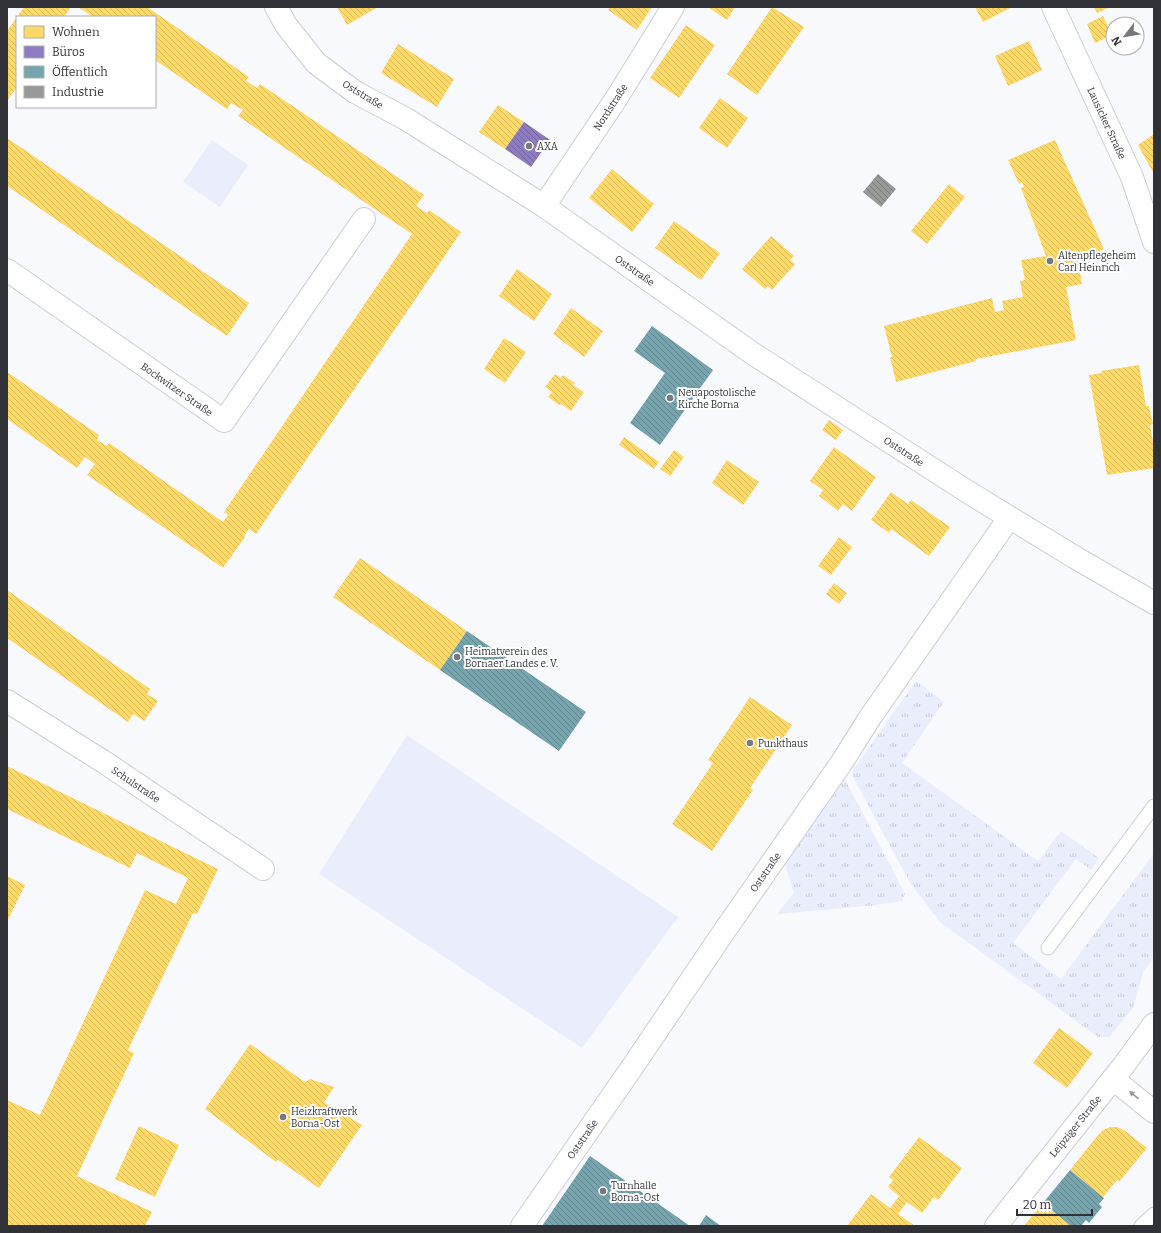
<svg xmlns="http://www.w3.org/2000/svg" width="1161" height="1233" font-family="Bitter,serif">
<defs>
<pattern id="grass-tufts" width="24" height="20" patternUnits="userSpaceOnUse"><rect width="24" height="20" fill="#e9edfc"/><path d="M3 7l-1-3M5 7V3M7 7l1-3M15 17l-1-3M17 17v-4M19 17l1-3" fill="none" stroke="#c8ccd9"/></pattern>
<pattern id="homes-back-hatch" width="6" height="6" patternUnits="userSpaceOnUse"><rect width="6" height="6" fill="#ffd966"/><path d="M-1 5l2 2M0 0l6 6M5-1l2 2" fill="none" stroke="#dbbb59"/></pattern>
<pattern id="offices-back-hatch" width="6" height="6" patternUnits="userSpaceOnUse"><rect width="6" height="6" fill="#8e7cc3"/><path d="M-1 5l2 2M0 0l6 6M5-1l2 2" fill="none" stroke="#75669f"/></pattern>
<pattern id="public-back-hatch" width="6" height="6" patternUnits="userSpaceOnUse"><rect width="6" height="6" fill="#76a5af"/><path d="M-1 5l2 2M0 0l6 6M5-1l2 2" fill="none" stroke="#61878f"/></pattern>
<pattern id="industry-back-hatch" width="6" height="6" patternUnits="userSpaceOnUse"><rect width="6" height="6" fill="#999"/><path d="M-1 5l2 2M0 0l6 6M5-1l2 2" fill="none" stroke="#7d7d7e"/></pattern>
</defs>
<rect width="100%" height="100%" fill="#f8f9fd"/>
<!-- grass -->
<path fill="url(#grass-tufts)" d="M 916,681 L 944,702 L 902,763 L 1038,861 L 1061,831 L 1099,858 L 1091,870 L 1076,859 L 1013,943 L 1061,979 L 1154,853 L 1154,957 L 1143,972 L 1133,1008 L 1109,1037 L 1098,1037 L 940,922 L 910,883 L 851,773 Z
M 841,772 L 849,787 L 905,894 L 902,901 L 877,905 L 777,914 L 794,893 L 782,855 Z"/>
<!-- park -->
<path fill="#e9edfc" d="M 212,140 L 248,165 L 220,207 L 183,182 Z
M 407,735 L 678,917 L 582,1048 L 319,874 Z"/>
<!-- homes -->
<path fill="url(#homes-back-hatch)" d="M 24,7 L 71,7 L 64,17 L 17,17 L 17,87 L 7,101 L 7,31 Z
M 78,7 L 147,7 L 249,77 L 246,81 L 257,88 L 260,84 L 424,195 L 416,206 L 427,213 L 429,210 L 461,232 L 256,534 L 249,529 L 244,536 L 245,537 L 223,568 L 87,475 L 95,464 L 85,457 L 77,468 L 7,419 L 7,372 L 99,435 L 97,440 L 107,446 L 109,443 L 223,522 L 228,515 L 224,512 L 412,234 L 385,216 L 238,116 L 243,110 L 231,103 L 227,109 L 155,60 L 155,17 L 93,17 Z
M 337,7 L 378,7 L 347,25 Z
M 610,7 L 652,7 L 637,30 L 608,10 Z
M 708,7 L 735,7 L 727,20 Z
M 772,7 L 804,27 L 757,95 L 727,74 Z
M 975,7 L 1012,7 L 983,22 Z
M 1094,7 L 1110,7 L 1097,13 Z
M 1103,16 L 1112,35 L 1095,43 L 1087,24 Z
M 686,25 L 715,45 L 679,98 L 650,78 Z
M 1029,41 L 1042,70 L 1008,86 L 995,56 Z
M 398,44 L 454,79 L 437,107 L 381,73 Z
M 720,98 L 748,118 L 727,148 L 699,128 Z
M 498,105 L 524,122 L 505,149 L 479,132 Z
M 1154,134 L 1154,174 L 1138,145 Z
M 7,138 L 249,303 L 227,336 L 7,186 Z
M 1055,140 L 1104,249 L 1078,261 L 1082,284 L 1066,287 L 1076,340 L 976,359 L 976,361 L 896,382 L 890,357 L 892,357 L 884,326 L 992,298 L 995,312 L 1004,310 L 1002,301 L 1023,297 L 1020,281 L 1025,280 L 1021,260 L 1046,256 L 1021,188 L 1024,187 L 1022,182 L 1019,184 L 1008,160 Z
M 612,169 L 654,204 L 632,232 L 589,198 Z
M 949,184 L 965,197 L 927,244 L 911,231 Z
M 674,221 L 720,253 L 701,280 L 655,248 Z
M 771,236 L 794,256 L 790,260 L 795,264 L 772,290 L 768,286 L 765,289 L 742,269 Z
M 517,269 L 552,294 L 534,321 L 499,296 Z
M 571,308 L 603,331 L 584,357 L 553,334 Z
M 504,338 L 526,352 L 505,383 L 484,369 Z
M 1139,365 L 1146,406 L 1149,406 L 1153,424 L 1150,425 L 1154,448 L 1154,468 L 1107,475 L 1089,375 L 1102,373 L 1101,371 Z
M 555,374 L 561,378 L 563,375 L 575,383 L 573,385 L 584,392 L 571,411 L 561,404 L 559,405 L 548,397 L 552,392 L 545,387 Z
M 829,420 L 843,430 L 836,440 L 822,430 Z
M 624,437 L 659,462 L 654,469 L 619,445 Z
M 834,447 L 876,477 L 852,511 L 843,504 L 838,511 L 819,496 L 823,490 L 810,481 Z
M 674,450 L 684,457 L 670,476 L 660,469 Z
M 727,460 L 759,482 L 743,505 L 712,483 Z
M 891,492 L 908,504 L 911,500 L 950,527 L 929,556 L 891,529 L 889,533 L 871,520 Z
M 839,537 L 852,547 L 831,575 L 818,566 Z
M 360,558 L 467,631 L 440,670 L 333,597 Z
M 834,583 L 847,593 L 839,604 L 826,594 Z
M 7,590 L 150,689 L 147,694 L 158,701 L 144,721 L 133,714 L 128,722 L 7,638 Z
M 750,697 L 792,725 L 750,788 L 753,790 L 712,851 L 672,824 L 713,763 L 708,760 Z
M 7,766 L 218,869 L 197,914 L 193,913 L 128,1050 L 134,1053 L 77,1176 L 152,1212 L 145,1226 L 7,1226 L 7,1100 L 40,1115 L 145,890 L 176,904 L 188,878 L 137,853 L 130,868 L 7,809 Z
M 7,876 L 25,885 L 7,922 Z
M 1059,1028 L 1093,1053 L 1067,1088 L 1033,1063 Z
M 250,1044 L 305,1082 L 310,1079 L 334,1087 L 324,1102 L 362,1125 L 319,1188 L 278,1160 L 276,1162 L 205,1109 Z
M 139,1126 L 179,1145 L 155,1197 L 115,1179 Z
M 1110,1127 L 1117,1127 L 1124,1130 L 1147,1148 L 1119,1182 L 1117,1180 L 1103,1197 L 1070,1170 L 1098,1135 L 1103,1130 Z
M 919,1137 L 962,1168 L 938,1200 L 934,1197 L 922,1213 L 907,1202 L 898,1214 L 915,1226 L 847,1226 L 871,1194 L 890,1208 L 899,1196 L 888,1187 L 893,1180 L 889,1177 Z
M 1043,1203 L 1071,1226 L 1024,1226 Z"/>
<!-- offices -->
<path fill="url(#offices-back-hatch)" d="M 524,122 L 550,140 L 531,167 L 505,149 Z"/>
<!-- public -->
<path fill="url(#public-back-hatch)" d="M 652,326 L 713,370 L 660,445 L 630,423 L 665,373 L 634,351 Z
M 467,631 L 586,712 L 559,751 L 440,670 Z
M 590,1156 L 690,1226 L 542,1226 Z
M 1070,1170 L 1104,1198 L 1099,1204 L 1102,1207 L 1089,1223 L 1086,1220 L 1081,1226 L 1071,1226 L 1043,1203 Z
M 706,1215 L 714,1221 L 721,1226 L 699,1226 Z"/>
<!-- industry -->
<path fill="url(#industry-back-hatch)" d="M 878,174 L 896,189 L 881,207 L 863,192 Z"/>
<g fill="none" stroke-linecap="round" stroke-linejoin="round">
<!-- lane casing -->
<g stroke="#cccdd1" stroke-width="15">
<path id="lane" d="M 1048,948 L 1154,806
M 1141,1226 L 1154,1214"/>
</g>
<!-- street casing -->
<g stroke="#cccdd1" stroke-width="24">
<path id="street" d="M 276,7 L 286,25 L 316,63 L 355,92 L 406,119 L 544,206 L 752,353 L 968,492 L 1076,558 L 1154,603
M 1053,7 L 1132,177 L 1154,242
M 544,206 L 616,99 L 673,7
M 7,270 L 224,421 L 364,219
M 7,701 L 104,762 L 263,869
M 1113,1079 L 1154,1112
M 522,1226 L 631,1069 L 723,933 L 842,762 L 869,719 L 1009,518"/>
</g>
<!-- secondary casing -->
<g stroke="#cccdd1" stroke-width="24">
<path id="secondary" d="M 996,1226 L 1124,1065 L 1154,1024"/>
</g>
<!-- lane -->
<use href="#lane" stroke="#fefeff" stroke-width="13"/>
<!-- street -->
<use href="#street" stroke="#fefeff" stroke-width="22"/>
<!-- secondary -->
<use href="#secondary" stroke="#fefeff" stroke-width="22"/>
</g>
<!-- one-way arrows -->
<defs><path id="oneway-solid" d="M-6-.8H1V-3.2L6.5 0L1 3.2V.8H-6Z"/></defs>
<use fill="#98989b" href="#oneway-solid" transform="translate(1134 1095) rotate(-141)"/>
<!-- markers -->
<g fill="#77787c" stroke="#fff" stroke-width="1.5">
<circle cx="529" cy="146" r="4"/>
<circle cx="1050" cy="261" r="4"/>
<circle cx="670" cy="398" r="4"/>
<circle cx="457" cy="657" r="4"/>
<circle cx="750" cy="743" r="4"/>
<circle cx="283" cy="1117" r="4"/>
<circle cx="603" cy="1191" r="4"/>
</g>
<g text-anchor="middle" stroke-width="4" stroke-linejoin="round" paint-order="stroke">
<!-- street labels -->
<g font-size="10" fill="#313237" stroke="#fff">
<text transform="translate(363 94) rotate(31)" y="4">Oststraße</text>
<text transform="translate(610 107) rotate(-57)" y="4">Nordstraße</text>
<text transform="translate(1107 123) rotate(65)" y="4">Lausicker Straße</text>
<text transform="translate(635 270) rotate(35)" y="4">Oststraße</text>
<text transform="translate(177 389) rotate(35)" y="4">Bockwitzer Straße</text>
<text transform="translate(904 451) rotate(33)" y="4">Oststraße</text>
<text transform="translate(136 784) rotate(34)" y="4">Schulstraße</text>
<text transform="translate(765 872) rotate(-55)" y="4">Oststraße</text>
<text transform="translate(1075 1126) rotate(-51)" y="4">Leipziger Straße</text>
<text transform="translate(582 1139) rotate(-55)" y="4">Oststraße</text>
</g>
<!-- poi labels -->
<g font-size="10" fill="#313237" stroke="#fff" text-anchor="start">
<text x="537" y="150">AXA</text>
<text x="1058" y="259">Altenpflegeheim<tspan x="1058" dy="12">Carl Heinrich</tspan></text>
<text x="678" y="396">Neuapostolische<tspan x="678" dy="12">Kirche Borna</tspan></text>
<text x="465" y="655">Heimatverein des<tspan x="465" dy="12">Bornaer Landes e. V.</tspan></text>
<text x="758" y="747">Punkthaus</text>
<text x="291" y="1115">Heizkraftwerk<tspan x="291" dy="12">Borna-Ost</tspan></text>
<text x="611" y="1189">Turnhalle<tspan x="611" dy="12">Borna-Ost</tspan></text>
</g>
</g>
<!-- border -->
<rect width="1161" height="1233" fill="none" stroke="#313237" stroke-width="16"/>
<!-- legend -->
<rect x="16" y="16" width="140" height="92" fill="#ffffff" stroke="#adadaf"/>
<rect x="24" y="26" width="20" height="12" fill="#ffd966" stroke="#adadaf"/>
<text x="52" y="36" font-size="12" fill="#313237">Wohnen</text>
<rect x="24" y="46" width="20" height="12" fill="#8e7cc3" stroke="#adadaf"/>
<text x="52" y="56" font-size="12" fill="#313237">Büros</text>
<rect x="24" y="66" width="20" height="12" fill="#76a5af" stroke="#adadaf"/>
<text x="52" y="76" font-size="12" fill="#313237">Öffentlich</text>
<rect x="24" y="86" width="20" height="12" fill="#999999" stroke="#adadaf"/>
<text x="52" y="96" font-size="12" fill="#313237">Industrie</text>
<!-- north arrow -->
<g transform="translate(1125 36) rotate(239)"><circle r="19" fill="#ffffff" stroke="#adadaf"/>
<path d="M0-3L7 15L0 10L-7 15Z" fill="#77787c"/>
<text y="-6" font-size="11" font-weight="bold" text-anchor="middle" fill="#313237">N</text>
</g>
<!-- scale -->
<path d="M1017 1209v6h75v-6" fill="none" stroke="#313237" stroke-width="2"/>
<text x="1023" y="1209" font-size="12" fill="#313237" stroke="#ffffff" stroke-width="3" paint-order="stroke">20 m</text>
</svg>
